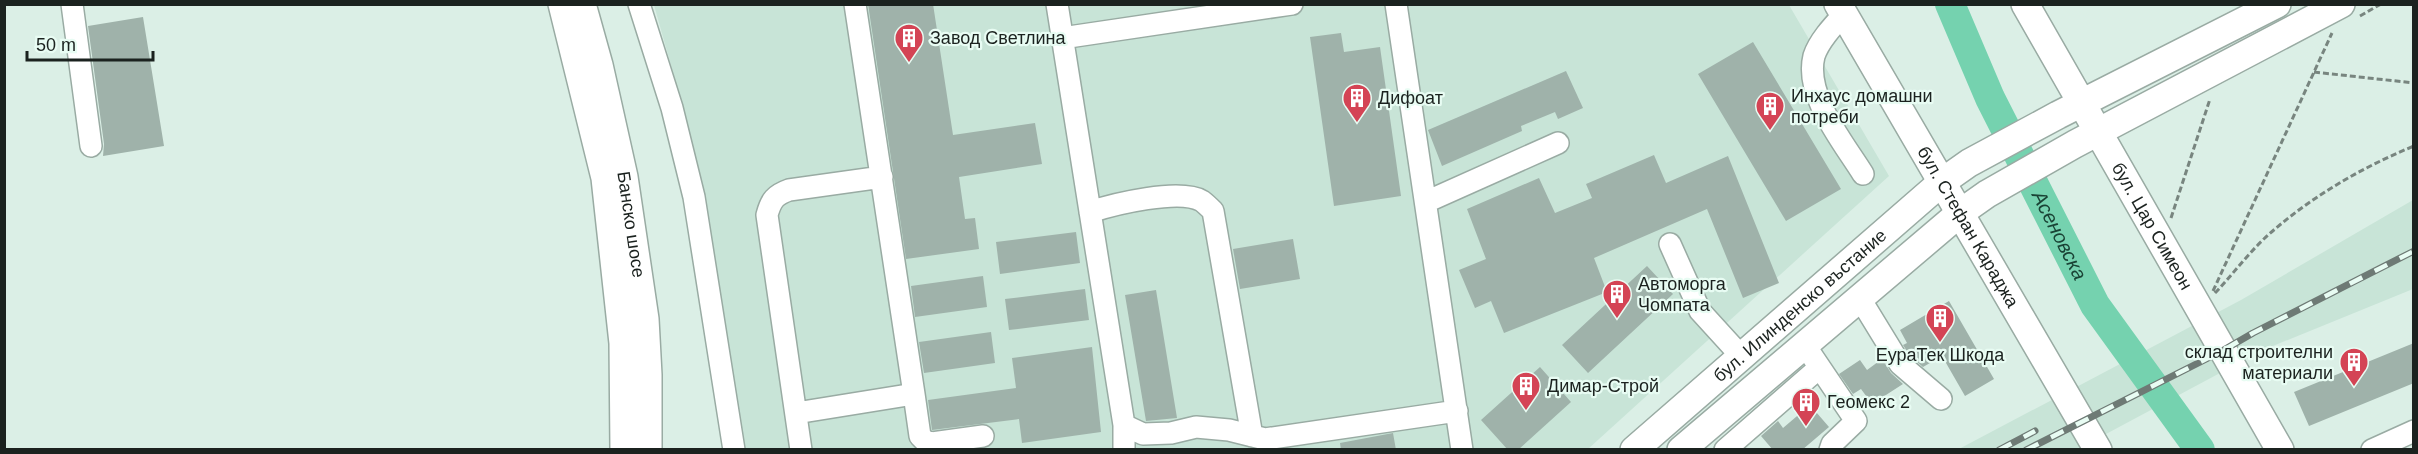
<svg xmlns="http://www.w3.org/2000/svg" width="2418" height="454" font-family="Arial,sans-serif">
<rect width="100%" height="100%" fill="#dbefe6"/>
<!-- built -->
<path fill="#c8e4d7" d="M 654,5 L 1789,5 L 1889,176 L 1588,449 L 742,449 L 674,76 Z
M 2413,200 L 2413,289 L 2263,350 L 2078,449 L 1957,450 L 2241,300 Z"/>
<g fill="none" stroke-linecap="round" stroke-linejoin="round">
<!-- river -->
<path stroke="#75d2af" stroke-width="30" id="s1" d="M 1950,4 L 1990,98 L 2095,305 L 2200,450"/>
</g>
<!-- building -->
<path fill="#9fb2aa" d="M 868,4 L 933,4 L 953,135 L 1035,123 L 1042,164 L 959,177 L 965,219 L 975,218 L 979,249 L 906,259 Z
M 143,17 L 164,146 L 103,156 L 104,144 L 88,26 Z
M 1341,33 L 1344,52 L 1380,47 L 1401,196 L 1334,206 L 1310,37 Z
M 1753,42 L 1841,189 L 1786,221 L 1698,74 Z
M 1566,71 L 1583,108 L 1558,119 L 1555,112 L 1521,126 L 1522,131 L 1442,166 L 1428,130 Z
M 1654,155 L 1666,183 L 1728,156 L 1779,283 L 1743,298 L 1707,209 L 1594,258 L 1607,292 L 1504,333 L 1491,301 L 1475,308 L 1459,270 L 1486,259 L 1467,209 L 1539,178 L 1555,213 L 1592,198 L 1586,184 Z
M 1076,232 L 1080,263 L 1000,274 L 996,242 Z
M 1293,239 L 1300,279 L 1240,289 L 1233,249 Z
M 1647,266 L 1673,294 L 1588,373 L 1562,345 Z
M 983,276 L 987,307 L 915,317 L 911,286 Z
M 1085,289 L 1089,320 L 1009,330 L 1005,299 Z
M 1156,290 L 1177,418 L 1146,421 L 1125,295 Z
M 1949,301 L 1994,379 L 1965,396 L 1942,356 L 1923,367 L 1910,356 L 1903,345 L 1907,343 L 1900,330 Z
M 991,332 L 995,363 L 924,373 L 919,342 Z
M 2414,343 L 2414,383 L 2309,426 L 2294,392 Z
M 1092,347 L 1101,432 L 1022,443 L 1019,419 L 932,430 L 928,400 L 1016,388 L 1012,358 Z
M 1882,359 L 1891,373 L 1903,384 L 1872,404 L 1861,389 L 1853,394 L 1839,374 L 1860,360 L 1867,370 Z
M 1540,367 L 1571,402 L 1518,450 L 1508,450 L 1481,420 Z
M 1810,405 L 1829,427 L 1802,450 L 1773,450 L 1761,436 L 1778,421 L 1783,428 Z
M 1393,433 L 1396,450 L 1341,450 L 1340,443 Z"/>
<g fill="none" stroke-linecap="round" stroke-linejoin="round">
<!-- minor casing -->
<g stroke="#99aba3" stroke-width="24">
<path id="minor" d="M 72,4 L 91,146
M 639,4 L 672,108 L 694,197 L 734,450
M 1057,4 L 1124,425 L 1124,450
M 1396,4 L 1462,450
M 1844,14 C 1833,26 1819,41 1814,56 C 1804,96 1844,143 1863,174
M 1062,38 L 1292,4
M 1426,202 L 1558,143
M 1090,212 C 1114,204 1180,188 1202,201 C 1206,204 1210,208 1213,211 L 1252,436
M 1670,244 L 1700,311 L 1741,356
M 1859,297 L 1900,364 L 1941,399
M 1804,344 L 1856,421 L 1832,444 L 1830,450
M 914,394 L 920,436 L 925,441 L 932,443 L 983,436
M 796,413 L 914,394 L 855,4
M 1124,425 L 1143,434 L 1171,433 L 1196,427 L 1229,430 L 1265,439 L 1457,411
M 801,450 L 767,215 C 771,200 775,195 789,190 L 882,177
M 1725,450 L 1819,368
M 2372,450 L 2414,431"/>
</g>
<!-- major casing -->
<g stroke="#99aba3" stroke-width="30">
<g id="major">
<path d="M 562,4 L 605,178 L 623,343 L 624,450"/>
<path id="s2" d="M 582,4 L 599,65 L 624,177 L 645,319 L 648,375 L 648,450"/>
<path id="s3" d="M 1838,4 L 2098,450"/>
<path id="s4" d="M 2025,4 L 2280,450"/>
<path id="s5" d="M 1634,450 L 1942,182 L 1969,163 L 2058,115 L 2277,4"/>
<path d="M 1681,450 L 1960,213 L 1987,194 L 2075,144 L 2341,4"/>
</g>
</g>
<!-- path -->
<path stroke="#78857f" stroke-width="3" stroke-dasharray="6 3" stroke-linecap="butt" d="M 2360,16 L 2381,4
M 2314,72 L 2414,83
M 2171,218 L 2210,99
M 2213,291 L 2332,33
M 2215,293 C 2235,272 2253,247 2275,229 C 2316,194 2365,166 2414,146"/>
<!-- minor -->
<use href="#minor" stroke="#fff" stroke-width="21"/>
<!-- major -->
<use href="#major" stroke="#fff" stroke-width="27"/>
<!-- rail casing -->
<g stroke="#6e7a75" stroke-width="7">
<path id="rail" d="M 1999,450 L 2035,431
M 2026,450 L 2222,351 L 2253,333 L 2414,251"/>
</g>
<!-- rail -->
<use href="#rail" stroke="#e8fcf3" stroke-width="4.5" stroke-dasharray="14" stroke-linecap="butt"/>
</g>
<!-- icons -->
<defs>
<g id="building-pin" transform="scale(1.5)"><path d="M0 17L-7.5 6A9.5 9.5 0 1 1 7.5 6Z" fill="#d44455" stroke="#e8fcf3"/><path d="M-4-6H4V6H1V3H-1V6H-4ZM-2.5-4.3h1.7v1.8h-1.7ZM.8-4.3h1.7v1.8H.8ZM-2.5-1h1.7V.8h-1.7ZM.8-1h1.7V.8H.8Z" fill="#fff"/></g>
</defs>
<g fill-rule="evenodd">
<use href="#building-pin" x="909" y="38"/>
<use href="#building-pin" x="1357" y="98"/>
<use href="#building-pin" x="1770" y="106"/>
<use href="#building-pin" x="1617" y="294"/>
<use href="#building-pin" x="1940" y="318"/>
<use href="#building-pin" x="2354" y="362"/>
<use href="#building-pin" x="1526" y="386"/>
<use href="#building-pin" x="1806" y="402"/>
</g>
<g text-anchor="middle" stroke-width="4.5" stroke-linejoin="round" paint-order="stroke">
<!-- poi labels -->
<g font-size="18" fill="#1b221f" stroke="#e8fcf3" text-anchor="start">
<text x="930" y="44">Завод Светлина</text>
<text x="1791" y="102">Инхаус домашни<tspan x="1791" dy="21">потреби</tspan></text>
<text x="1378" y="104">Дифоат</text>
<text x="1638" y="290">Автоморга<tspan x="1638" dy="21">Чомпата</tspan></text>
<text x="2333" y="358" text-anchor="end">склад строителни<tspan x="2333" dy="21">материали</tspan></text>
<text x="1940" y="361" text-anchor="middle">ЕураТек Шкода</text>
<text x="1547" y="392">Димар-Строй</text>
<text x="1827" y="408">Геомекс 2</text>
</g>
<!-- street labels -->
<g font-size="18" fill="#1b221f" stroke="#e8fcf3">
<text dy="6" stroke="none"><textPath href="#s2" startOffset="226">Банско шосе</textPath></text>
<text dy="6" stroke="none"><textPath href="#s3" startOffset="258">бул. Стефан Караджа</textPath></text>
<text dy="6" stroke="none"><textPath href="#s4" startOffset="256">бул. Цар Симеон</textPath></text>
<text dy="6" stroke="none"><textPath href="#s5" startOffset="220">бул. Илинденско въстание</textPath></text>
</g>
<!-- water labels -->
<g font-size="20" font-style="italic" fill="#1a4335" stroke="#e8fcf3">
<text dy="7" stroke="none"><textPath href="#s1" startOffset="256">Асеновска</textPath></text>
</g>
</g>
<!-- border -->
<rect width="2418" height="454" fill="none" stroke="#1b221f" stroke-width="12"/>
<!-- scale -->
<path d="M27 51v9h126v-9" fill="none" stroke="#1b221f" stroke-width="3"/>
<text x="36" y="51" font-size="18" fill="#1b221f" stroke="#e8fcf3" stroke-width="4.5" paint-order="stroke">50 m</text>
</svg>
